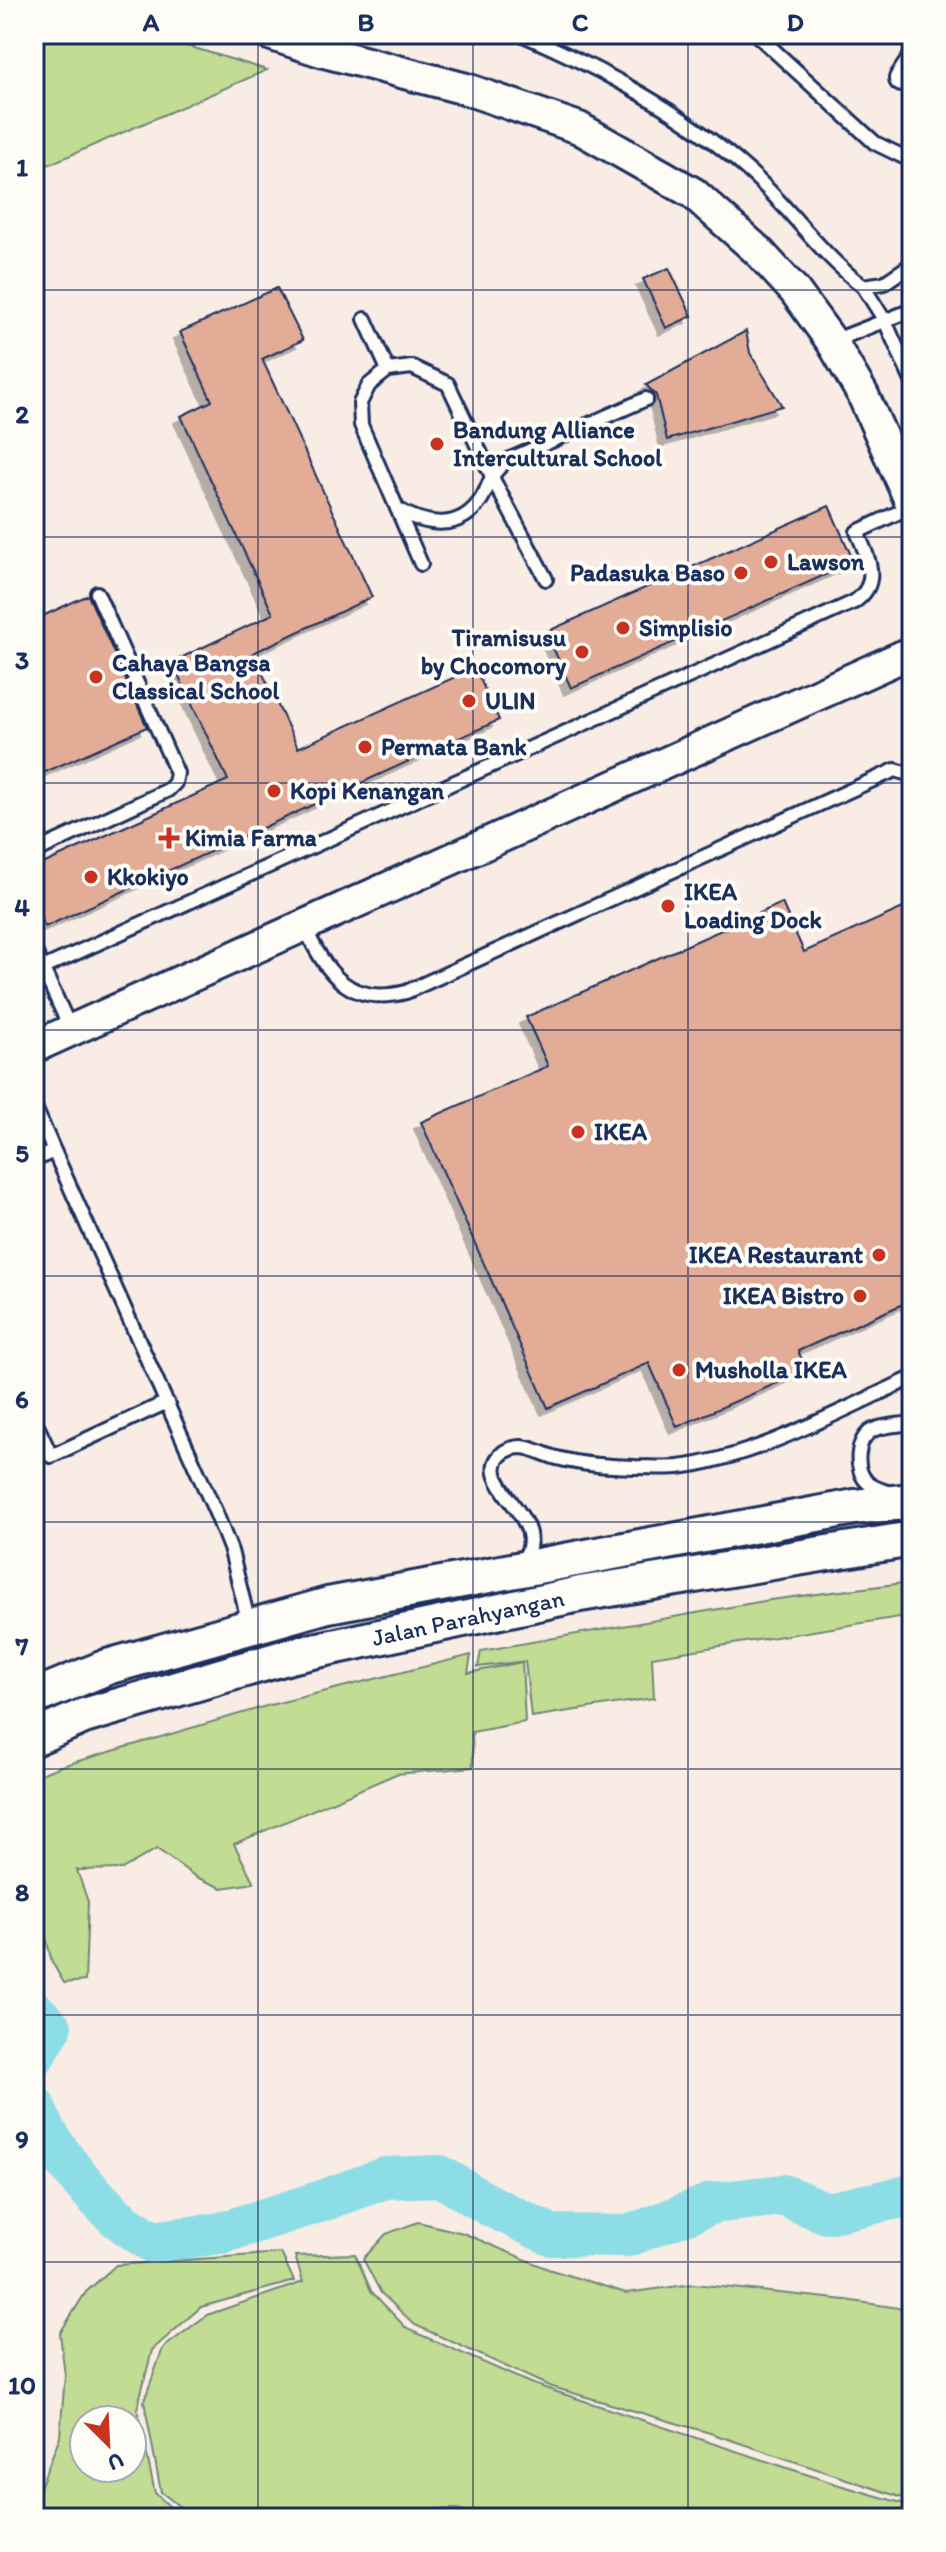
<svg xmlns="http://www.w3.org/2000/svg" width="946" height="2552" font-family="Itim,sans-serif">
<defs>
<filter id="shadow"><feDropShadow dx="-7" dy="7" stdDeviation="0" flood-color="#0004"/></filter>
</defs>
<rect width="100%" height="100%" fill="#f8ece4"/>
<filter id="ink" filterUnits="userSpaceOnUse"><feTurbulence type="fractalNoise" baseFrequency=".0125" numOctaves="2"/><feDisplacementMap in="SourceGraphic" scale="16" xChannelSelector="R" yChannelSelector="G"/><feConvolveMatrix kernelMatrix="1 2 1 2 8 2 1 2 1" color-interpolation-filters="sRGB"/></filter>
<g filter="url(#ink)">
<!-- green -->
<path fill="#c3dc93" stroke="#6f8678" stroke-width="2" fill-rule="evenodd" d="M 34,34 L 162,34 L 171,41 L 267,70 L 34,171 Z
M 912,1582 L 912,1615 L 652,1657 L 654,1698 L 531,1717 L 525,1661 L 478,1667 L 481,1651 L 770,1600 Z
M 471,1655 L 468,1673 L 522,1662 L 525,1722 L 472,1732 L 473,1767 L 396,1774 L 234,1844 L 254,1883 L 222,1888 L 196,1877 L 157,1849 L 122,1869 L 77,1870 L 88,1902 L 85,1981 L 64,1983 L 52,1962 L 43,1926 L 34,1927 L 34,1777 L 58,1767 L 270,1705 Z
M 418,2222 L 463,2233 L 548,2269 L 626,2293 L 694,2284 L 846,2300 L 912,2310 L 912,2501 L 710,2433 L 549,2386 L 415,2325 L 381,2293 L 363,2259 L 386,2234 Z
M 281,2253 L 294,2281 L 201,2307 L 152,2350 L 137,2409 L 155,2493 L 182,2518 L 34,2518 L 34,2496 L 37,2495 L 60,2436 L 65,2376 L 60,2333 L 86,2292 L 116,2265 ZM 132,2420 L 132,2468 L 84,2468 L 84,2420 Z
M 355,2254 L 371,2291 L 407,2329 L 530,2383 L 836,2484 L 912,2506 L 912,2518 L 492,2518 L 457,2509 L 194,2518 L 161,2492 L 144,2401 L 163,2348 L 207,2315 L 303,2282 L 295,2256 Z"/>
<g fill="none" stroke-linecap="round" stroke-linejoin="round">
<!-- river -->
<path stroke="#8ddde7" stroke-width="42" d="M 34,2011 L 51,2028 L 34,2056
M 34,2106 C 49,2145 81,2183 111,2212 C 123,2224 138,2232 152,2242 L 221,2233 L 322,2201 L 385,2178 L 440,2176 L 487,2204 L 551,2235 L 628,2236 L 713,2203 L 783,2195 L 827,2213 L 912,2195"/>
</g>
<!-- building -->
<path fill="#e2ac97" stroke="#1b2f5e" stroke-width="2" filter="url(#shadow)" d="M 669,268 L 692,316 L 666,328 L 643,279 Z
M 277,288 L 303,340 L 262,359 L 372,597 L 253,653 L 298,748 L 475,668 L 499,720 L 45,927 L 34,902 L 34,868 L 228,780 L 172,662 L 273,614 L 181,416 L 212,401 L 180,332 Z
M 746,331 L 750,353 L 782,406 L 667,440 L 656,395 L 646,385 Z
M 829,506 L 854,562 L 571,688 L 546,632 Z
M 88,595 L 147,727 L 34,777 L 34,620 Z
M 782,903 L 804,952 L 912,904 L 912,1300 L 798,1351 L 807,1370 L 677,1427 L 649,1363 L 548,1408 L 421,1122 L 548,1066 L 526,1017 Z"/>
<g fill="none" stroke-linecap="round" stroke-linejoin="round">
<!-- service casing -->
<g stroke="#1b2f5e" stroke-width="18">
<path id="service" d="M 521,34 C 604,70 683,112 751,173 C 790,208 821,255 863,286 L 884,283 L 912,264
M 756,34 L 875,143 L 912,161
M 863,286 L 885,321 L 912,381
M 365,319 L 388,370
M 833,341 L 912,310
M 397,509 C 426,526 461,532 482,498 C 493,479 487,478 506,461 L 646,399
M 421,564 L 361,425 L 360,403 L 369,385 L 388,370 L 412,367 L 448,384 L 495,483 L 546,579
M 34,852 L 168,790 L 175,783 L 177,773 L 97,593
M 304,926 C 326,972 348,1007 406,992 L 895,770 L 912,775
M 34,949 L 71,1030
M 34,972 L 854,602 C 882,583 868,558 857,532 L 912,506
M 34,1105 L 54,1151
M 34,1160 L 54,1151 L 216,1513 L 231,1551 L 249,1624
M 34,1419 L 51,1456 L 167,1402
M 890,1493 C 882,1490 873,1488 867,1482 C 854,1469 856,1438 873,1430 C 884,1425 901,1425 912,1423
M 519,1564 C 561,1522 465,1482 504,1452 C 509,1449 516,1447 522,1447 C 534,1448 545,1455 557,1458 C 583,1465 608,1466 635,1467 C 649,1467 664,1468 678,1467 C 753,1459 843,1409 912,1378"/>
</g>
<!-- minor casing -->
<g stroke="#1b2f5e" stroke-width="30">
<path id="minor" d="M 902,79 L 912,64"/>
</g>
<!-- tertiary casing -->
<g stroke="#1b2f5e" stroke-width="36">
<path id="tertiary" d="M 269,34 L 321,51 L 466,89 L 579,128 L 693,193 L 758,251 L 794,290 L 832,342 L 863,395 L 912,505
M 34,1047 L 912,652"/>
</g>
<!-- secondary casing -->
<g stroke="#1b2f5e" stroke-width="40">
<path id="secondary" d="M 34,1697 L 107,1667 L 328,1605 L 855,1507 L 912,1501
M 34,1738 L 84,1716 L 290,1656 L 580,1594 L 912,1539"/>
</g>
<!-- service -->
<use href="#service" stroke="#fdfcf7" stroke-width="12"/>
<!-- minor -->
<use href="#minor" stroke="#fdfcf7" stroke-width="24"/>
<!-- tertiary -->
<use href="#tertiary" stroke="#fdfcf7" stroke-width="30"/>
<!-- secondary -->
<use href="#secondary" stroke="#fdfcf7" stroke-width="34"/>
</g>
</g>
<!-- grid -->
<path fill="none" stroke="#1b2f5e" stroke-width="2" stroke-opacity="0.55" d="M 258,34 L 258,2518M 473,34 L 473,2518M 688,34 L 688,2518M 34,290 L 912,290M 34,537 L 912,537M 34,783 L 912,783M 34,1030 L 912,1030M 34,1276 L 912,1276M 34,1522 L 912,1522M 34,1769 L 912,1769M 34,2015 L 912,2015M 34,2262 L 912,2262"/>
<!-- markers -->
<g fill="#c8321e" stroke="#fdfcf7" stroke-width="3">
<circle cx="437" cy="444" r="8"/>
<circle cx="771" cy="562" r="8"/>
<circle cx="741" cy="573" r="8"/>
<circle cx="623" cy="628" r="8"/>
<circle cx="582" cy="652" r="8"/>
<circle cx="96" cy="677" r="8"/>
<circle cx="469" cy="701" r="8"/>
<circle cx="365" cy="747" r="8"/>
<circle cx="274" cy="791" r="8"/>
<path d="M165 826h8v8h8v8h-8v8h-8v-8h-8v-8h8z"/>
<circle cx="91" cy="877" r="8"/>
<circle cx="668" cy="906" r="8"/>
<circle cx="578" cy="1132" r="8"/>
<circle cx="879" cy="1255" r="8"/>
<circle cx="860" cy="1296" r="8"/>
<circle cx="679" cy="1370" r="8"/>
</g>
<g text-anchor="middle" stroke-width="8" stroke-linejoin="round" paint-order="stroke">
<!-- poi labels -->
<g font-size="24" font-weight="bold" fill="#1b2f5e" stroke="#fdfcf7" text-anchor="start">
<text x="453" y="438">Bandung Alliance<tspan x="453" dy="28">Intercultural School</tspan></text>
<text x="787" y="570">Lawson</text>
<text x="725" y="581" text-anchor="end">Padasuka Baso</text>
<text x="639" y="636">Simplisio</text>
<text x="566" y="646" text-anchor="end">Tiramisusu<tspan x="566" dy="28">by Chocomory</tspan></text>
<text x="112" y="671">Cahaya Bangsa<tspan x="112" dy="28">Classical School</tspan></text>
<text x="485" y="709">ULIN</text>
<text x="381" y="755">Permata Bank</text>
<text x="290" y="799">Kopi Kenangan</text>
<text x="185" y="846">Kimia Farma</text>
<text x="107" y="885">Kkokiyo</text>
<text x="684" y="900">IKEA<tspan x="684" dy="28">Loading Dock</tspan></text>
<text x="594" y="1140">IKEA</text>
<text x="863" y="1263" text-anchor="end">IKEA Restaurant</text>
<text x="844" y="1304" text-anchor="end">IKEA Bistro</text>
<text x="695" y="1378">Musholla IKEA</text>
</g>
<!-- street labels -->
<g font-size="24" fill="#1b2f5e" stroke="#fdfcf7">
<text transform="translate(468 1618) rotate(-12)" y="8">Jalan Parahyangan</text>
</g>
</g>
<!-- margin -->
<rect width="946" height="2552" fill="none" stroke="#fdfcf7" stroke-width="88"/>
<!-- north arrow -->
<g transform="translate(108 2444) rotate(156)"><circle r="38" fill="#fdfcf7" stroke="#a3aaba" stroke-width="2"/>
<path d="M0-6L14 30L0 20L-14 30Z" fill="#c8321e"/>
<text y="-12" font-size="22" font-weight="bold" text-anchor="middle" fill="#1b2f5e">U</text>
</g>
<rect x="44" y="44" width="858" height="2464" fill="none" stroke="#1b2f5e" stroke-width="3"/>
<g font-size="26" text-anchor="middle" font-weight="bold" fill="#1b2f5e">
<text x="151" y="31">A</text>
<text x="366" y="31">B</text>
<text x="580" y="31">C</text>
<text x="795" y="31">D</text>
<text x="22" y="176">1</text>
<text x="22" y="423">2</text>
<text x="22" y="669">3</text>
<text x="22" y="916">4</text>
<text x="22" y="1162">5</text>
<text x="22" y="1408">6</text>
<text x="22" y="1655">7</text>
<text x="22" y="1901">8</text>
<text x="22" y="2148">9</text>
<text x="22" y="2394">10</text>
</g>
</svg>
